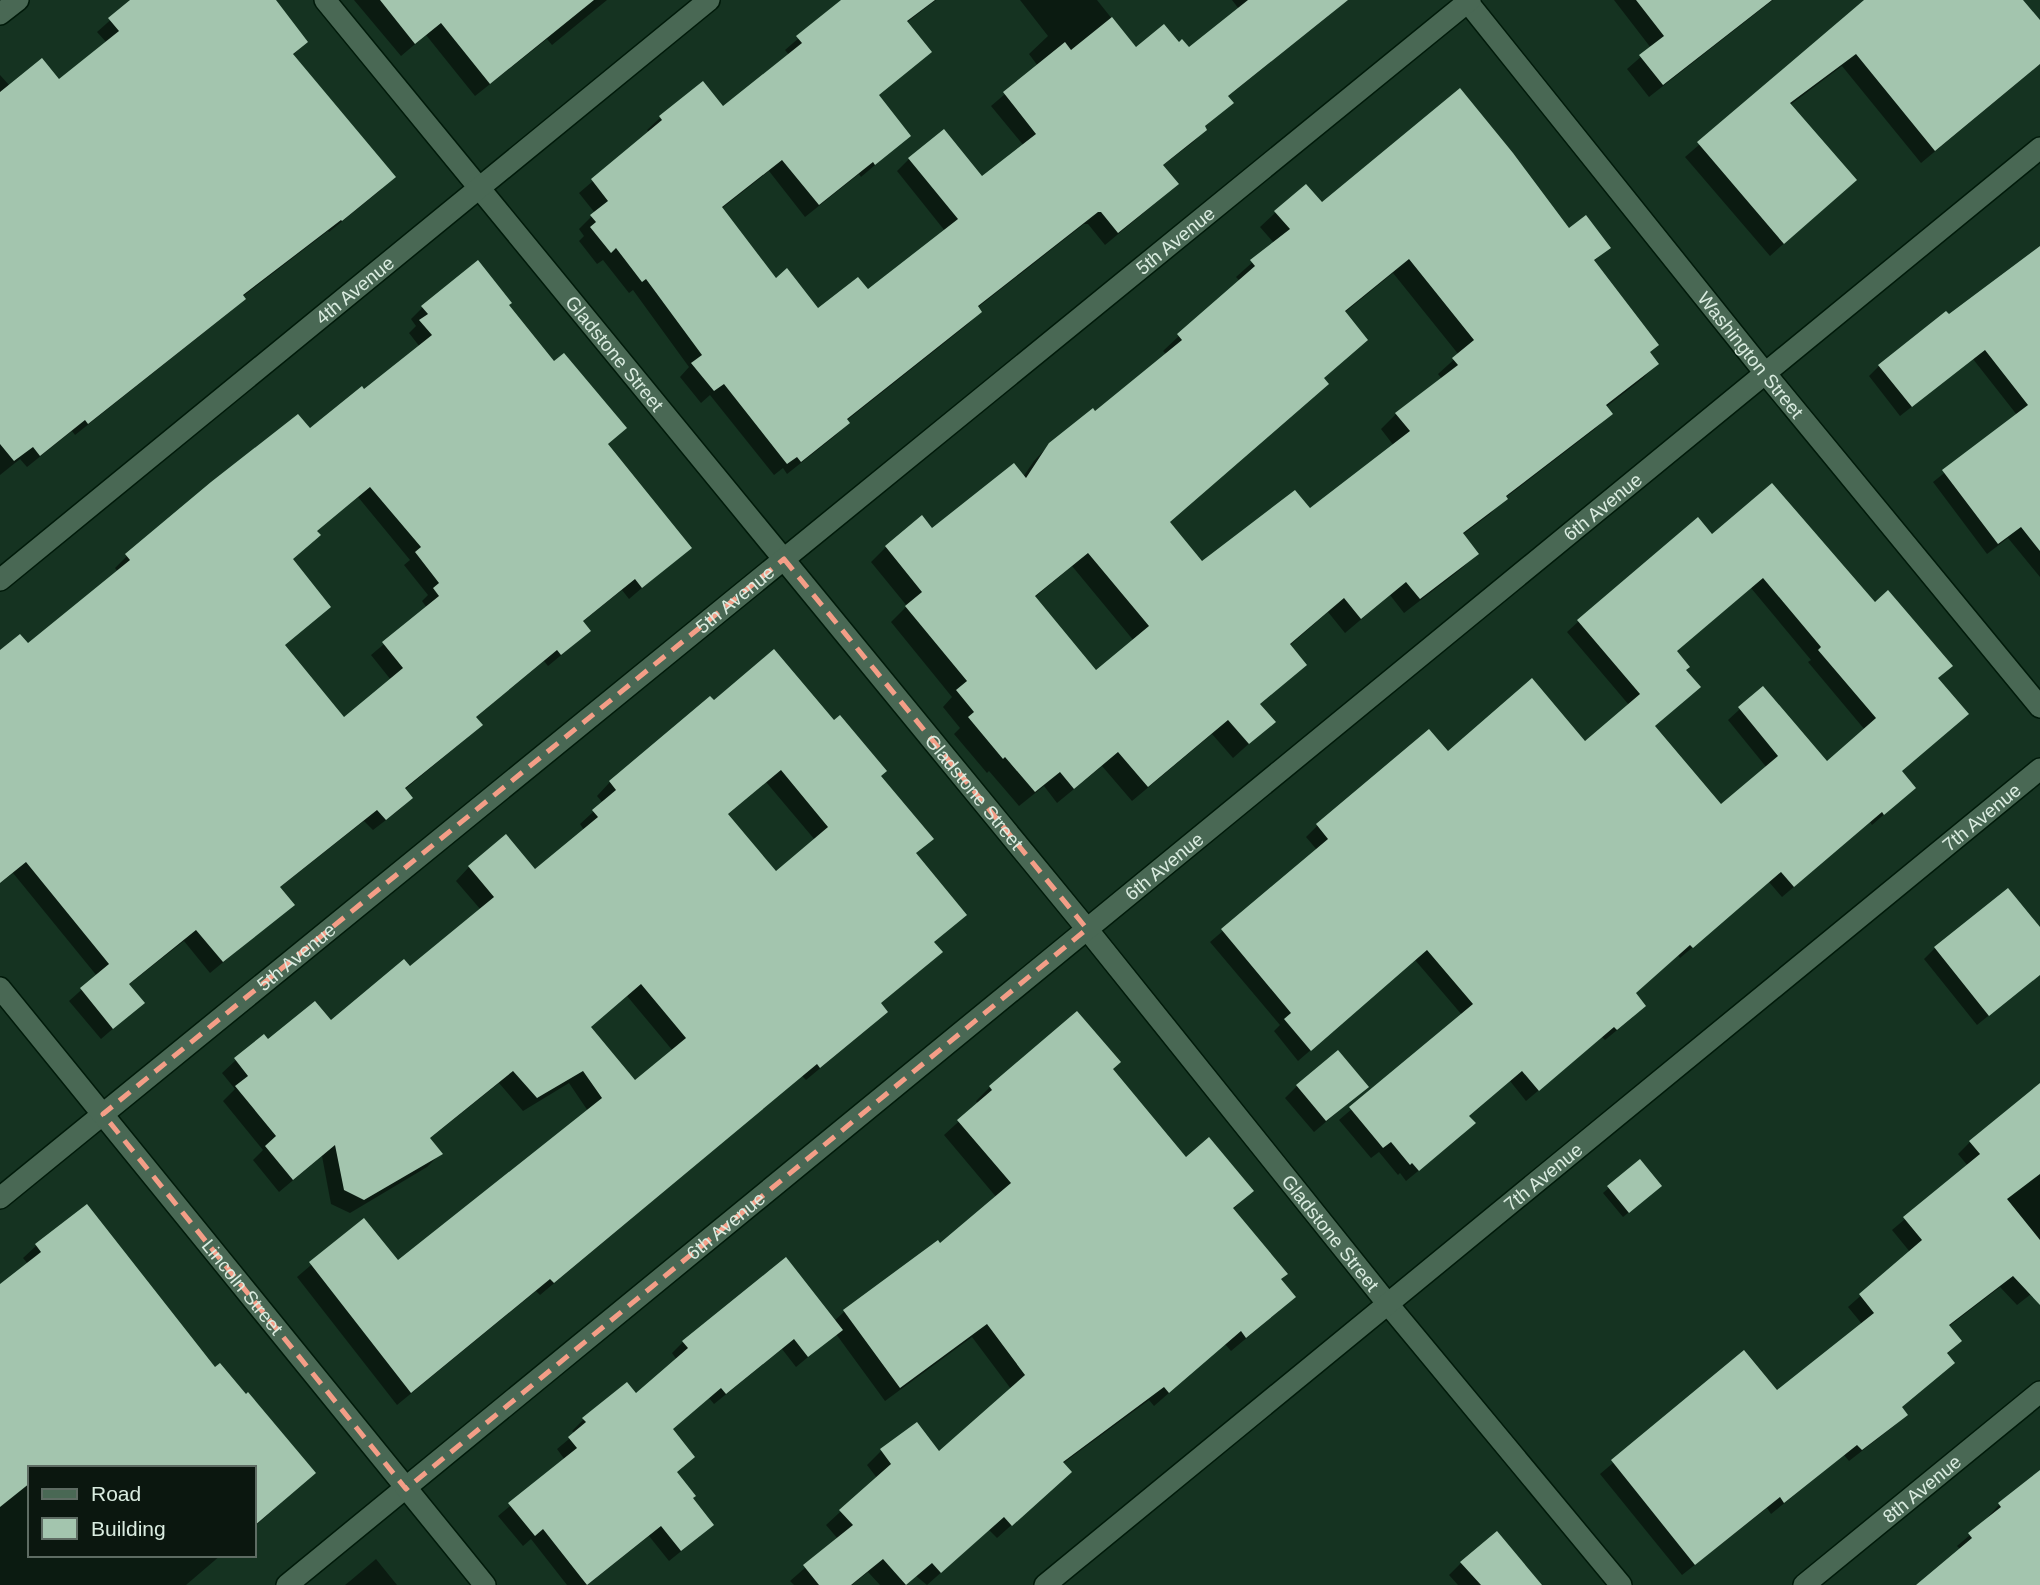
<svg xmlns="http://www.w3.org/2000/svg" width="2040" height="1585" font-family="Arial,sans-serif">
<rect width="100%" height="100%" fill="#153321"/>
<!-- shadow -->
<path fill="#0007" fill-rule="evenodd" d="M 133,0 L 274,0 L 306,42 L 293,55 L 382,189 L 329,232 L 328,231 L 242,297 L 243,299 L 231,311 L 75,435 L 72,431 L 27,467 L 20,459 L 0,475 L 0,75 L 10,86 L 59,81 L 107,43 L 97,32 Z
M 354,0 L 607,0 L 552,45 L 547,39 L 475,96 L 426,35 L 401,56 Z
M 843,0 L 936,0 L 906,23 L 930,52 L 878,96 L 909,136 L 861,177 L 859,174 L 805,217 L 769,171 L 721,209 L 776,280 L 818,311 L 867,292 L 945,231 L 897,171 L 909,159 L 982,179 L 1024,146 L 991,106 L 1038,66 L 1029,54 L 1048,36 L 1020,0 L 1097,0 L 1136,49 L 1179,45 L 1188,49 L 1239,9 L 1232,0 L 1341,0 L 1340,5 L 1327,17 L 1227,97 L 1231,103 L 1203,128 L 1205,130 L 1192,143 L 1162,166 L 1177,184 L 1164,196 L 1105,245 L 1088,224 L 1084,224 L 977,308 L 980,312 L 967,325 L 846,421 L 848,423 L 835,436 L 787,474 L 783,468 L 774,475 L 710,395 L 701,403 L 680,377 L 689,367 L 633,290 L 629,293 L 603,260 L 597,264 L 579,241 L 584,236 L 579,229 L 595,213 L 579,193 L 649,133 L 647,130 L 660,118 L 703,83 L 723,109 L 790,56 L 785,50 Z
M 1614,0 L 1773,0 L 1649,97 L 1627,69 L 1651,48 Z
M 1867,0 L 2021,0 L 2040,23 L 2040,64 L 1921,163 L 1842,66 L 1790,105 L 1855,180 L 1770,256 L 1685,157 Z
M 1321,204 L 1569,230 L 1608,247 L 1593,262 L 1657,364 L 1642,379 L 1606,407 L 1611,413 L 1595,429 L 1505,498 L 1490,514 L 1462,535 L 1477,554 L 1461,569 L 1404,613 L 1390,595 L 1345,633 L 1328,612 L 1289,646 L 1305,665 L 1259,705 L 1273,722 L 1233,758 L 1212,734 L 1132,801 L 1102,766 L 1057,803 L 1044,786 L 1019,806 L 989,771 L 987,773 L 954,734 L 960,728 L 943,707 L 952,697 L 891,622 L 907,606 L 871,562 L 886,547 L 932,530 L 1023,477 L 1034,461 L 1050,444 L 1095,413 L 1167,355 L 1163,351 L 1179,336 L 1241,282 L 1236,277 L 1274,243 L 1260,227 L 1276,212 ZM 1393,273 L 1459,355 L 1438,374 L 1442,379 L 1396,414 L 1381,429 L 1394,446 L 1310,510 L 1201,564 L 1168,523 L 1327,384 L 1323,379 L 1344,313 ZM 1072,566 L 1134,641 L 1096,673 L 1034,598 Z
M 2040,247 L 2040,577 L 2008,538 L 1987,554 L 1933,482 L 2017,415 L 1973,359 L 1900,416 L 1869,376 L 1879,366 L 1949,317 Z
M 507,305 L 554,363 L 625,428 L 607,445 L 690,547 L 629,599 L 622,590 L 582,622 L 577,642 L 548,666 L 544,661 L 475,718 L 468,737 L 404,790 L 411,798 L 399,810 L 373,830 L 364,821 L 279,888 L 293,905 L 210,973 L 184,941 L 128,985 L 130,1014 L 101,1039 L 69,1001 L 97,976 L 13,873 L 0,883 L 0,653 L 27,646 L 118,572 L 115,568 L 127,556 L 364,392 L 420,347 L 409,333 L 416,326 L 411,319 L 423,307 ZM 358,497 L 410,560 L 404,565 L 428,595 L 422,601 L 427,608 L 371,655 L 391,680 L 343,719 L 283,646 L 329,607 L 291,560 L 315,532 Z
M 1711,536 L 1937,679 L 1900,772 L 1914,788 L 1872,825 L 1870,822 L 1782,897 L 1769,882 L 1680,958 L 1678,955 L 1634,994 L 1633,1017 L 1605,1040 L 1602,1037 L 1526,1101 L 1510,1081 L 1468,1117 L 1462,1135 L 1406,1181 L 1400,1173 L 1398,1175 L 1379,1152 L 1371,1158 L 1339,1120 L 1462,1015 L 1415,960 L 1298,1061 L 1274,1031 L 1280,1025 L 1210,942 L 1317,850 L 1306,837 L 1317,826 L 1429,731 L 1447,754 L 1585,743 L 1629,705 L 1567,632 L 1579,621 ZM 1751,588 L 1811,660 L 1808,662 L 1865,730 L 1826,764 L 1740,709 L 1728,720 L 1767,768 L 1721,807 L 1654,727 L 1687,698 L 1684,670 L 1675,652 Z
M 710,698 L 879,776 L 931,838 L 915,854 L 965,914 L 933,943 L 927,965 L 879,1004 L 872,1025 L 806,1080 L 802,1076 L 540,1295 L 536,1291 L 397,1405 L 297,1277 L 363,1221 L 398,1262 L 588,1111 L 569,1083 L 523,1111 L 499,1083 L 429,1139 L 440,1154 L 427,1167 L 350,1213 L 331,1204 L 322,1156 L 279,1192 L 253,1160 L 263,1150 L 223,1101 L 235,1089 L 222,1073 L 236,1060 L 267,1042 L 330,1023 L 409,969 L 481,910 L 456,881 L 469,867 L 535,871 L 584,830 L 580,824 L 603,803 L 597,796 L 610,782 ZM 766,782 L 815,840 L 776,874 L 727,815 ZM 627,996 L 673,1051 L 635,1082 L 589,1028 Z
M 2040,930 L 2040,974 L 1977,1025 L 1924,959 L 1935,948 Z
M 1111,1069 L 1186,1159 L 1252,1191 L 1232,1210 L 1280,1280 L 1279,1311 L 1231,1351 L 1225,1344 L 1154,1406 L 1149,1400 L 1062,1464 L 1055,1486 L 997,1538 L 989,1530 L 927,1585 L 916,1576 L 906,1585 L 880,1585 L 868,1572 L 852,1585 L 794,1585 L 790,1581 L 838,1539 L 826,1525 L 877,1478 L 867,1465 L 881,1451 L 938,1454 L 1011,1389 L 972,1337 L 885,1401 L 836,1334 L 796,1367 L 782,1349 L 714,1404 L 709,1398 L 671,1430 L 675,1473 L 691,1498 L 700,1536 L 669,1561 L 649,1536 L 587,1585 L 567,1585 L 531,1539 L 523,1546 L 498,1516 L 565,1460 L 557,1449 L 575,1434 L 572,1431 L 584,1419 L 636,1395 L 677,1360 L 672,1353 L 683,1342 L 786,1259 L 834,1321 L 844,1312 L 940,1246 L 997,1198 L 944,1135 L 978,1104 L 976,1101 L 990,1087 Z
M 1297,1086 L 1354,1098 L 1314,1132 L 1285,1098 Z
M 2037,1087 L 2040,1090 L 2040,1287 L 2017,1305 L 2000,1287 L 1948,1327 L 1960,1341 L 1946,1355 L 1953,1363 L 1900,1408 L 1906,1414 L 1894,1426 L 1849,1461 L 1844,1455 L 1771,1514 L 1767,1508 L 1682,1575 L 1600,1474 L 1744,1352 L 1776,1393 L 1862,1324 L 1848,1307 L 1910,1252 L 1892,1230 L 1968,1166 L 1958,1154 L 1970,1142 Z
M 1639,1161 L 1654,1192 L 1623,1217 L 1603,1193 Z
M 86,1206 L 215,1370 L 314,1473 L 254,1527 L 254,1468 L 30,1468 L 30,1555 L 221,1555 L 186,1585 L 0,1585 L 0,1286 L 28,1264 L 23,1258 L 36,1246 Z
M 2040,1473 L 2040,1585 L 1919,1585 L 1961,1550 L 1957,1546 L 1989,1519 L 1988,1517 L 1999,1505 Z
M 376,1559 L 397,1585 L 345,1585 L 350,1581 Z
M 1461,1563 L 1540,1585 L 1458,1585 L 1449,1575 Z"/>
<!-- building -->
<path fill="#a3c5ae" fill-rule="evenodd" d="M 130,0 L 276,0 L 308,42 L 293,54 L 396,177 L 342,221 L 341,220 L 243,295 L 246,299 L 88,424 L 85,420 L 40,456 L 33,447 L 14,461 L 0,444 L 0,92 L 42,58 L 59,79 L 119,31 L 108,18 Z
M 380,0 L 594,0 L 490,84 L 441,23 L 415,44 Z
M 841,0 L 935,0 L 907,21 L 932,52 L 879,95 L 911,136 L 875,165 L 873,162 L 819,205 L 782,160 L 722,207 L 776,278 L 787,268 L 818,308 L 858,277 L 868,289 L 958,219 L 908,158 L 944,129 L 982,176 L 1036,134 L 1003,92 L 1065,42 L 1071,50 L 1112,17 L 1136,47 L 1164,24 L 1179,42 L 1182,39 L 1189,47 L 1248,0 L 1348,0 L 1228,96 L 1234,103 L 1205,126 L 1207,130 L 1163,165 L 1179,184 L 1118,233 L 1101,212 L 1098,212 L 978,306 L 982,312 L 847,419 L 850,423 L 801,462 L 797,457 L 787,464 L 724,384 L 714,391 L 691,363 L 702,355 L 646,279 L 642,282 L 616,248 L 611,253 L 590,227 L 596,222 L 590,215 L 608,201 L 591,179 L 662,120 L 659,116 L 703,81 L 723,106 L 802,43 L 796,36 Z
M 1636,0 L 1772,0 L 1663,85 L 1639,55 L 1664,36 Z
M 1864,0 L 2023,0 L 2040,20 L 2040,64 L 1935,151 L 1856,54 L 1790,103 L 1857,180 L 1784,244 L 1697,142 Z
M 1460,88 L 1513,153 L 1569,228 L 1586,215 L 1611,248 L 1594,260 L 1659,345 L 1650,352 L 1659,364 L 1606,405 L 1613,414 L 1506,496 L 1508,499 L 1463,533 L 1479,554 L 1420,599 L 1406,582 L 1361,619 L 1344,598 L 1290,644 L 1307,665 L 1260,704 L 1276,722 L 1249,744 L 1228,720 L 1148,787 L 1118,752 L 1074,789 L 1060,772 L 1035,792 L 1005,757 L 1003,759 L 968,717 L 974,712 L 956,690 L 967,681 L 905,606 L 922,592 L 885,546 L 922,515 L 932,528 L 1014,463 L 1026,478 L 1049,443 L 1093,408 L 1095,411 L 1182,340 L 1177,334 L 1255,266 L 1250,260 L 1290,229 L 1274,211 L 1306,184 L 1322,202 ZM 1409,259 L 1474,340 L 1452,358 L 1458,365 L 1395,413 L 1410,431 L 1310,508 L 1295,490 L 1202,561 L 1170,522 L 1329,384 L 1324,378 L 1368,340 L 1345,311 ZM 1088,553 L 1149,626 L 1096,670 L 1035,596 Z
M 2040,246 L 2040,551 L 2021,527 L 1998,544 L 1942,470 L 2028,405 L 1985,350 L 1912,407 L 1878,365 L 1946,311 L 1949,314 Z
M 478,260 L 512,303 L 509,305 L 554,361 L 564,353 L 627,428 L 608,444 L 692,548 L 642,588 L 635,579 L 583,621 L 591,631 L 561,655 L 557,650 L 476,717 L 483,725 L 405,788 L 413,798 L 386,820 L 377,810 L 280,887 L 295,905 L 223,962 L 196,930 L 129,984 L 145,1003 L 113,1029 L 80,988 L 109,964 L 26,862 L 0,883 L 0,650 L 20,634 L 28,643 L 130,560 L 125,554 L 211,482 L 298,414 L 310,428 L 362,386 L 364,389 L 432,335 L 419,320 L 428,314 L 421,306 ZM 370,487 L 421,547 L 415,552 L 439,583 L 433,588 L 439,596 L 382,642 L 403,668 L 344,717 L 285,645 L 331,607 L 293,559 L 321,535 L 317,531 Z
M 1772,483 L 1875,602 L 1888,590 L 1953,666 L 1938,678 L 1969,714 L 1902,771 L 1916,788 L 1884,815 L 1882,812 L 1794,887 L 1781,872 L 1693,948 L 1690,945 L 1636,993 L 1646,1006 L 1617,1030 L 1614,1027 L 1539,1091 L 1522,1071 L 1469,1116 L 1476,1123 L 1419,1171 L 1412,1163 L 1410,1165 L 1391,1142 L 1383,1148 L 1349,1107 L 1473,1004 L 1427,950 L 1311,1051 L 1284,1019 L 1291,1013 L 1221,929 L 1328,839 L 1316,824 L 1429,729 L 1448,751 L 1532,678 L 1585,741 L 1640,694 L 1577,620 L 1698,517 L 1712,534 ZM 1763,578 L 1821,647 L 1818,650 L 1876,718 L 1827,761 L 1763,686 L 1738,707 L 1778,756 L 1721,804 L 1655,726 L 1701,687 L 1686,670 L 1690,667 L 1677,651 Z
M 774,649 L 834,720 L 840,715 L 887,771 L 881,776 L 934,839 L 916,853 L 967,915 L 934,942 L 943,952 L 881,1003 L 888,1012 L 820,1068 L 817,1064 L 554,1283 L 550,1279 L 411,1393 L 309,1262 L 364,1218 L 398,1260 L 602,1098 L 583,1071 L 537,1098 L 513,1071 L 430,1138 L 443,1154 L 364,1200 L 344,1190 L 335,1145 L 293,1180 L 265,1146 L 276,1136 L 235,1086 L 248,1076 L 234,1058 L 264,1034 L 268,1039 L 315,1001 L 331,1020 L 404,959 L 410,966 L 494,897 L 468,866 L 506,834 L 535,869 L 598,817 L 592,810 L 616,790 L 609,781 L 710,696 L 714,700 ZM 781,770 L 828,827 L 776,871 L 728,814 ZM 641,984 L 686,1038 L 635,1080 L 591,1027 Z
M 2008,888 L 2040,927 L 2040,975 L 1989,1016 L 1934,947 Z
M 1077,1011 L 1121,1062 L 1113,1069 L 1186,1157 L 1209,1137 L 1254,1191 L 1233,1208 L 1288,1274 L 1281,1279 L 1296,1297 L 1246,1338 L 1241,1331 L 1169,1393 L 1164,1387 L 1063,1462 L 1072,1472 L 1012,1526 L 1004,1517 L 941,1573 L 932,1563 L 906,1585 L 883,1559 L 851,1585 L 819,1585 L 803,1565 L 853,1525 L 839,1510 L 891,1464 L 880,1449 L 917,1422 L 939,1451 L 1025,1375 L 987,1324 L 900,1388 L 843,1310 L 938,1240 L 940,1243 L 1011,1183 L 957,1120 L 992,1090 L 989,1086 Z
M 1338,1050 L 1369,1087 L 1326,1121 L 1296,1085 Z
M 2040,1083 L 2040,1174 L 2007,1199 L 2040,1240 L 2040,1305 L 2013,1276 L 1949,1325 L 1962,1341 L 1947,1353 L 1955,1363 L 1902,1407 L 1908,1415 L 1862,1450 L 1857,1445 L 1784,1503 L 1780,1497 L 1695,1565 L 1611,1460 L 1744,1350 L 1777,1390 L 1874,1313 L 1859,1294 L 1922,1240 L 1903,1217 L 1980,1154 L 1969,1141 Z
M 1640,1159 L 1662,1186 L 1629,1213 L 1607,1186 Z
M 87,1204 L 215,1367 L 220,1363 L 246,1394 L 248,1392 L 316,1473 L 254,1526 L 254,1468 L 30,1468 L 30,1483 L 0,1507 L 0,1284 L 41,1252 L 35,1244 Z
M 786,1257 L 843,1330 L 808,1357 L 794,1339 L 726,1394 L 721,1388 L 673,1429 L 695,1457 L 677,1472 L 696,1496 L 693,1498 L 714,1525 L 681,1551 L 661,1526 L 587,1585 L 543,1529 L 535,1536 L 508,1503 L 577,1448 L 568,1437 L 586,1422 L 582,1418 L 627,1382 L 636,1393 L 688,1348 L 682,1341 Z
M 2040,1470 L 2040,1585 L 1916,1585 L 1972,1538 L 1968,1533 L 2001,1507 L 1998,1503 Z
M 1497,1531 L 1542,1585 L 1481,1585 L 1460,1562 Z"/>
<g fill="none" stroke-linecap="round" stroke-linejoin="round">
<!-- street casing -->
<g stroke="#001a0a" stroke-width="24">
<g id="street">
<path id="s1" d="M 325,0 L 1087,929 L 1387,1303 L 1621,1585"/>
<path id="s2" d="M 1466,0 L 1765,373 L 2040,707"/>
<path d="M 0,14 L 18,0"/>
<path id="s3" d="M 0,580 L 709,0"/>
<path id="s4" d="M 0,1198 L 1470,0"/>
<path id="s5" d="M 287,1585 L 2040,148"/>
<path id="s6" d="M 1045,1585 L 2040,769"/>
<path id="s7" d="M 1804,1585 L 2040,1392"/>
</g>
</g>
<!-- secondary casing -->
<g stroke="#001a0a" stroke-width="24">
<g id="secondary">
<path id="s8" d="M 0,988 L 485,1585"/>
</g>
</g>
<!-- street -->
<use href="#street" stroke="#496854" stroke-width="21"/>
<!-- secondary -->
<use href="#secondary" stroke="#496854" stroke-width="21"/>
</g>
<!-- marked area -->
<path fill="none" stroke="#f49e87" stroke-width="5" stroke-dasharray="14 9" stroke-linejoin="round" d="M 784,559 L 1087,929 L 406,1489 L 103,1114 Z"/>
<g text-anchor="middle" stroke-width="7" stroke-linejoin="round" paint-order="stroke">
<!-- street labels -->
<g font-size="19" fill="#daece0" stroke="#0b170f">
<text dy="7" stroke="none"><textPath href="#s4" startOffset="1516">5th Avenue</textPath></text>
<text dy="7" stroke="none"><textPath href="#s3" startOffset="458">4th Avenue</textPath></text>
<text dy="7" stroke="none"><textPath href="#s1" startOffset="457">Gladstone Street</textPath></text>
<text dy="7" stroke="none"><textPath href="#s2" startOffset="455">Washington Street</textPath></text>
<text dy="7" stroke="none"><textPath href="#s5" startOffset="1701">6th Avenue</textPath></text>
<text dy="7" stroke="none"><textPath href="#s4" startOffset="948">5th Avenue</textPath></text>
<text dy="7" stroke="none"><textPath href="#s1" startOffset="1024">Gladstone Street</textPath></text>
<text dy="7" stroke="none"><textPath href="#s6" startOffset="1211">7th Avenue</textPath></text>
<text dy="7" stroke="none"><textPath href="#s5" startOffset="1134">6th Avenue</textPath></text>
<text dy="7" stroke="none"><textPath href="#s4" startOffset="382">5th Avenue</textPath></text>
<text dy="7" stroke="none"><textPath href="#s6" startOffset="644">7th Avenue</textPath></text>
<text dy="7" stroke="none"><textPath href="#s5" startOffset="567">6th Avenue</textPath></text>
<text dy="7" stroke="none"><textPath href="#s1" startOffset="1591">Gladstone Street</textPath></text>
<text dy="7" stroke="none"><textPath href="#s8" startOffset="385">Lincoln Street</textPath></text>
<text dy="7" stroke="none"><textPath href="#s7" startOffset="152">8th Avenue</textPath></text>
</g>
</g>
<!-- legend -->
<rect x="28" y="1466" width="228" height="91" fill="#0b170f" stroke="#5e6c63" stroke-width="2"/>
<rect x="42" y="1489" width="35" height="10" fill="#496854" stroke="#5e6c63" stroke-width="2"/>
<text x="91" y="1501" font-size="21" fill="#daece0">Road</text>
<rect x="42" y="1518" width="35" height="21" fill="#a3c5ae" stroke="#5e6c63" stroke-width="2"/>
<text x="91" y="1536" font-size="21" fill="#daece0">Building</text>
</svg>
